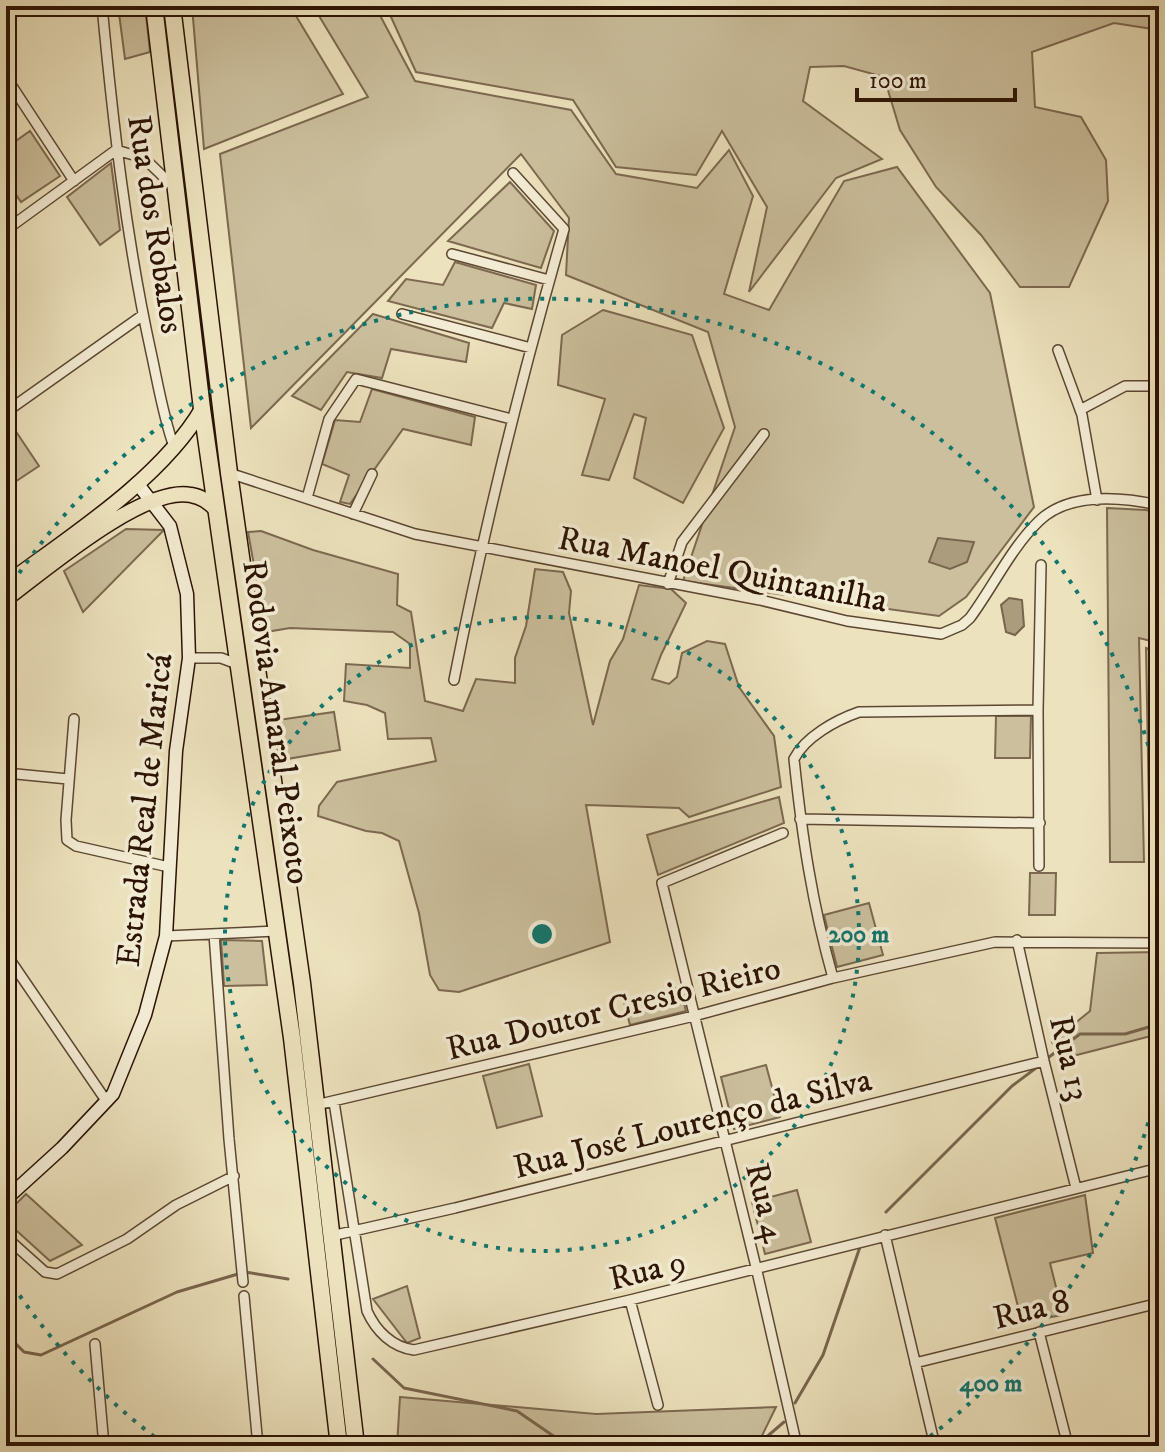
<svg xmlns="http://www.w3.org/2000/svg" width="1165" height="1452" font-family="'IM FELL DW Pica',serif">
<rect width="100%" height="100%" fill="#ece2bd"/>
<filter id="stains"><feTurbulence type="fractalNoise" baseFrequency=".0025" numOctaves="4"/><feColorMatrix values="0 0 0 0 .2 0 0 0 0 .09 0 0 0 0 .02 0 0 0 .5 -.17"/></filter>
<radialGradient id="worn" r=".72"><stop offset=".6" stop-color="#630" stop-opacity="0"/><stop offset="1" stop-color="#630" stop-opacity=".3"/></radialGradient>
<!-- green -->
<path fill="#cbbf9d" stroke="#7c6950" stroke-width="2" d="M 118,6 L 145,6 L 150,52 L 125,59 Z
M 192,6 L 290,6 L 343,94 L 204,149 Z
M 313,6 L 375,6 L 415,81 L 571,110 L 616,174 L 697,188 L 729,150 L 753,196 L 724,294 L 769,310 L 844,181 L 897,167 L 990,293 L 1034,507 L 966,597 L 939,616 L 683,581 L 735,427 L 708,332 L 566,275 L 569,218 L 521,154 L 251,428 L 220,154 L 368,97 Z
M 386,6 L 1159,6 L 1159,30 L 1114,23 L 1032,52 L 1035,107 L 1081,117 L 1106,160 L 1108,201 L 1069,287 L 1020,287 L 981,235 L 936,187 L 900,130 L 884,77 L 844,66 L 810,67 L 803,101 L 882,159 L 836,178 L 749,292 L 767,207 L 722,131 L 696,175 L 616,167 L 573,100 L 416,72 Z
M 30,131 L 60,176 L 21,202 L 6,180 L 6,148 Z
M 111,163 L 120,230 L 100,245 L 67,197 Z
M 510,182 L 554,231 L 541,268 L 448,241 Z
M 455,262 L 536,285 L 532,309 L 504,303 L 492,328 L 388,301 L 406,279 L 443,285 Z
M 603,310 L 692,335 L 724,428 L 683,503 L 634,478 L 646,418 L 634,414 L 609,480 L 582,475 L 605,399 L 558,385 L 562,335 Z
M 373,314 L 469,343 L 466,362 L 391,349 L 382,378 L 347,372 L 321,410 L 292,396 Z
M 372,389 L 475,417 L 471,445 L 403,429 L 350,504 L 340,502 L 349,475 L 322,464 L 335,420 L 360,422 Z
M 9,421 L 39,466 L 6,488 L 6,423 Z
M 1107,508 L 1146,510 L 1159,513 L 1159,643 L 1139,638 L 1144,862 L 1110,862 Z
M 126,529 L 164,530 L 83,612 L 64,571 Z
M 261,531 L 313,550 L 398,574 L 397,605 L 411,612 L 425,701 L 463,711 L 476,679 L 515,683 L 515,658 L 526,626 L 535,569 L 563,572 L 571,591 L 569,613 L 593,725 L 610,661 L 623,639 L 639,585 L 671,589 L 686,603 L 661,655 L 652,679 L 669,684 L 677,677 L 682,653 L 707,641 L 725,644 L 739,687 L 774,736 L 781,787 L 689,817 L 679,808 L 586,805 L 610,942 L 459,992 L 439,990 L 430,975 L 419,913 L 399,841 L 382,833 L 366,831 L 318,816 L 319,806 L 337,782 L 436,761 L 431,738 L 388,739 L 385,713 L 367,705 L 344,701 L 346,664 L 410,668 L 410,644 L 393,632 L 290,628 L 266,632 L 248,532 Z
M 1146,648 L 1159,653 L 1159,865 L 1150,865 Z
M 334,712 L 340,750 L 287,759 L 278,720 Z
M 996,716 L 1031,716 L 1030,758 L 995,758 Z
M 779,797 L 784,823 L 658,875 L 647,835 Z
M 1030,873 L 1056,873 L 1055,915 L 1029,915 Z
M 869,903 L 883,955 L 837,967 L 824,915 Z
M 221,940 L 262,941 L 267,985 L 224,986 Z
M 1159,952 L 1159,1034 L 1061,1059 L 1052,1042 L 1090,1011 L 1097,953 Z
M 680,987 L 686,1011 L 630,1025 L 624,1002 Z
M 529,1064 L 542,1116 L 497,1128 L 483,1076 Z
M 766,1065 L 780,1117 L 734,1129 L 721,1077 Z
M 797,1190 L 811,1242 L 765,1254 L 752,1202 Z
M 26,1194 L 82,1245 L 50,1261 L 6,1221 L 6,1214 Z
M 1085,1195 L 1093,1253 L 1050,1263 L 1063,1315 L 1022,1322 L 995,1218 Z
M 407,1286 L 420,1338 L 407,1343 L 373,1299 Z
M 400,1397 L 596,1414 L 776,1407 L 757,1446 L 397,1446 Z"/>
<!-- water -->
<path fill="#ab9c7e" stroke="#78654d" stroke-width="2" d="M 938,538 L 974,542 L 967,562 L 950,569 L 929,562 Z
M 1009,598 L 1022,600 L 1024,626 L 1015,635 L 1006,632 L 1001,605 Z"/>
<g fill="none" stroke-linecap="round" stroke-linejoin="round">
<!-- stream -->
<path stroke="#78654d" stroke-width="3" d="M 1045,1060 L 1080,1034 L 1125,1034 L 1159,1024
M 886,1212 L 1012,1086 L 1036,1068
M 245,1272 L 288,1279
M 6,1334 L 24,1352 L 41,1355 L 177,1292 L 238,1274
M 373,1359 L 404,1388 L 517,1411 L 568,1446
M 795,1403 L 823,1355 L 861,1244
M 751,1446 L 763,1440 L 784,1422"/>
<!-- street casing -->
<g stroke="#5c4732" stroke-width="12">
<path id="street" d="M 102,6 C 113,122 126,238 151,352 C 158,384 163,416 174,447
M 6,77 L 74,181
M 6,230 L 116,150 L 144,158 L 175,188
M 452,254 L 549,280
M 402,314 L 531,348
M 1058,350 L 1082,415 L 1097,500
M 1080,410 L 1125,386 L 1159,386
M 6,412 L 143,315
M 229,473 L 415,534 L 760,600 L 847,621 L 941,634 L 962,625 L 970,618 C 993,587 1011,548 1039,521 C 1069,492 1122,497 1159,505
M 307,498 L 329,419 L 356,379 L 511,419
M 353,514 L 372,474
M 668,584 L 682,542 L 764,434
M 189,658 L 221,658 L 240,665
M 454,680 C 484,528 521,379 564,229 L 513,173
M 74,719 L 66,820 L 67,840 L 76,846 L 169,867
M 6,773 L 68,779
M 800,819 L 1040,823
M 783,833 L 662,883 L 756,1267 L 797,1446
M 1039,866 L 1038,710 L 1041,565
M 214,934 L 229,1139 L 243,1282
M 166,936 L 277,931
M 1017,940 L 1044,1061 L 1076,1188
M 6,954 L 107,1102
M 833,978 C 812,903 802,836 794,759 C 805,737 836,720 859,712 L 1038,710
M 334,1102 L 367,1311 C 376,1331 392,1347 414,1350 L 630,1300 L 1159,1168
M 316,1105 L 694,1016 L 833,978 L 995,942 L 1159,943
M 885,1235 L 935,1446
M 331,1236 L 455,1208 L 1044,1061
M 6,1237 L 45,1272 L 57,1274 L 127,1239 L 176,1205 L 234,1176
M 244,1296 L 258,1446
M 630,1300 L 658,1405
M 1039,1332 L 1068,1446
M 95,1344 L 104,1446
M 915,1363 L 1159,1303"/>
</g>
<!-- secondary casing -->
<g stroke="#2c1303" stroke-width="15">
<path id="secondary" d="M 6,1199 L 62,1148 L 113,1094 L 145,1015 L 166,936 L 176,751 L 189,658 L 187,594 L 170,526 L 137,483"/>
</g>
<!-- primary casing -->
<g stroke="#2c1303" stroke-width="17">
<path id="primary" d="M 6,584 C 71,536 161,479 202,409
M 6,599 C 45,570 144,485 191,495 C 203,497 209,503 217,510"/>
</g>
<!-- highway casing -->
<g stroke="#2c1303" stroke-width="19">
<path id="highway" d="M 154,6 L 202,409 L 292,1038 L 339,1446
M 172,6 L 229,473 L 302,983 L 356,1446"/>
</g>
<!-- street -->
<use href="#street" stroke="#f3ecd4" stroke-width="9"/>
<!-- secondary -->
<use href="#secondary" stroke="#f3ecd4" stroke-width="12"/>
<!-- primary -->
<use href="#primary" stroke="#ece2bd" stroke-width="14"/>
<!-- highway -->
<use href="#highway" stroke="#ece2bd" stroke-width="16"/>
</g>
<!-- distance rings -->
<g fill="none" stroke="#0f766e" stroke-width="4" stroke-dasharray="4 8">
<circle cx="542" cy="934" r="317"/>
<path d="M1158 1088A635 635 0 0 1 920 1444M164 1444A635 635 0 0 1 6 1275M6 593A635 635 0 0 1 1158 780"/>
</g>
<g text-anchor="middle" stroke-width="7" stroke-linejoin="round" paint-order="stroke">
<!-- street labels -->
<g font-size="34" fill="#2c1303" stroke="#f3ecd4">
<text transform="translate(157 224) rotate(81)" y="12">Rua dos Robalos</text>
<text transform="translate(723 568) rotate(11)" y="12">Rua Manoel Quintanilha</text>
<text transform="translate(278 722) rotate(82)" y="12">Rodovia Amaral Peixoto</text>
<text transform="translate(143 810) rotate(-84)" y="12">Estrada Real de Maricá</text>
<text transform="translate(613 1007) rotate(-14)" y="12">Rua Doutor Cresio Rieiro</text>
<text transform="translate(1071 1058) rotate(77)" y="12">Rua 13</text>
<text transform="translate(692 1122) rotate(-14)" y="12">Rua José Lourenço da Silva</text>
<text transform="translate(767 1202) rotate(76)" y="12">Rua 4</text>
<text transform="translate(647 1269) rotate(-14)" y="12">Rua 9</text>
<text transform="translate(1031 1308) rotate(-14)" y="12">Rua 8</text>
</g>
</g>
<circle cx="542" cy="934" r="12" fill="#0f766e" stroke="#f3ecd4" stroke-width="4"/>
<g font-size="24" text-anchor="middle" font-weight="bold" fill="#0f766e" stroke="#f3ecd4" stroke-width="7" stroke-linejoin="round" paint-order="stroke">
<text x="859" y="942">200 m</text>
<text x="991" y="1391">400 m</text>
</g>
<!-- margin -->
<rect width="1165" height="1452" fill="none" stroke="#ece2bd" stroke-width="32"/>
<rect x="8" y="8" width="1149" height="1436" fill="none" stroke="#2c1303" stroke-width="4"/>
<rect x="16" y="16" width="1133" height="1420" fill="none" stroke="#2c1303" stroke-width="2"/>
<!-- scale -->
<path d="M857 88v12h158v-12" fill="none" stroke="#2c1303" stroke-width="4"/>
<text x="869" y="88" font-size="24" fill="#2c1303" stroke="#f3ecd4" stroke-width="6" paint-order="stroke">100 m</text>
<rect width="100%" height="100%" filter="url(#stains)"/>
<rect width="100%" height="100%" fill="url(#worn)"/>
</svg>
